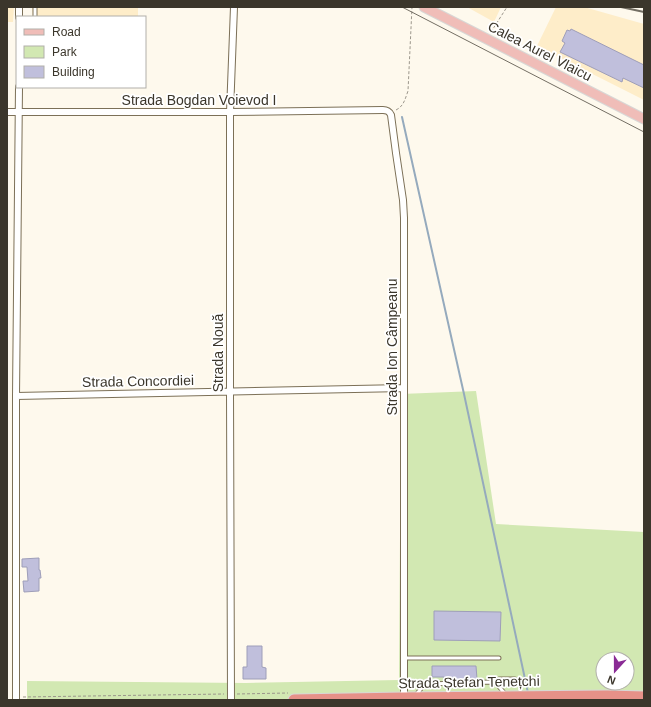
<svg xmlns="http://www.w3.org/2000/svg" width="651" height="707" font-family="Arial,sans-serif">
<rect width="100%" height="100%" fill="#fef9ed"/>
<!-- built -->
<path fill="#feedc9" d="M 7,7 L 14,7 L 13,22 L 7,22 Z
M 32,7 L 138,7 L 138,17 L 33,17 Z
M 467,7 L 501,7 L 494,22 Z
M 556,7 L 584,7 L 644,24 L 644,100 L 537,46 Z"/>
<!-- green -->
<path fill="#d2e8b2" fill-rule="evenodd" d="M 476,391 L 496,524 L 644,532 L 644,700 L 27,700 L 27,681 L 246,683 L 399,680 L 401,394 ZM 603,659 L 627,659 L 627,683 L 603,683 Z"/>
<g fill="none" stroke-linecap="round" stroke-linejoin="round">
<!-- stream -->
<path stroke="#95aabd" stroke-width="2" d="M 402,117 L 464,394 L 528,693"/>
</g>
<!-- building -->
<path fill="#c0bfdc" stroke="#9e9eb9" d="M 571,29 L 644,65 L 644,88 L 623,78 L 622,82 L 560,52 L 565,43 L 562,41 L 567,30 L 570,31 Z
M 39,558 L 39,570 L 40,570 L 41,578 L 39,578 L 39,591 L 24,592 L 23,581 L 28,581 L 27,567 L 22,567 L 22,559 Z
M 434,611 L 501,612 L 500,641 L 434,640 Z
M 247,646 L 262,646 L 262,667 L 266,668 L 266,679 L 243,679 L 243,667 L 247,667 Z
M 432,666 L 476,666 L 477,679 L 455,680 L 455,678 L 444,678 L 444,677 L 432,677 Z"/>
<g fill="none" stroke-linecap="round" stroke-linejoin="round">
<!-- lane casing -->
<g stroke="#7c7057" stroke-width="5">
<path id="lane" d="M 35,17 L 35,7
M 404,658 L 499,658
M 492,682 L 499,679 L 515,679
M 416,695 L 423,686 L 428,684 L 490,682 L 497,684 L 505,694"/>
</g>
<!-- street casing -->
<g stroke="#7c7057" stroke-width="8">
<path id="street" d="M 19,17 L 19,7
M 7,112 L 230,112 L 383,110 C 387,110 389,111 391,115 L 396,153 L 403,200 L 404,218 L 404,700
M 16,396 L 404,388
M 16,700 L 16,396 L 19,87
M 231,700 L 230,391 L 230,112 L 234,7"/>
</g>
<!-- primary casing -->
<g stroke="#d8d7d5" stroke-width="11">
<path id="primary" d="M 424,7 L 644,119"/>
</g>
<!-- highway casing -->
<g stroke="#d8d7d5" stroke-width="13">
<path id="highway" d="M 294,700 L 404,698 L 607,696 L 644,697"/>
</g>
<!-- path -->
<path stroke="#9c978c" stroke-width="1" stroke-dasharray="3 2" stroke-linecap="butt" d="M 491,32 L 507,7
M 396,110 C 404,106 405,99 408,91 L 412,7
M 237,694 L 288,693
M 23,697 L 224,694"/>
<!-- lane -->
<use href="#lane" stroke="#fff" stroke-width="3"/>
<!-- street -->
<use href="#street" stroke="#fff" stroke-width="6"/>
<!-- primary -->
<use href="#primary" stroke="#f0bdb8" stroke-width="9"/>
<!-- highway -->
<use href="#highway" stroke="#e69188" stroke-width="11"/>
<!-- tram -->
<path stroke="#736e63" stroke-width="1" d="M 402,7 L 644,132"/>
<!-- rail -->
<path stroke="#736e63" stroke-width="2" d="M 621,7 L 644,12"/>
</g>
<g text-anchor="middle" stroke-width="3.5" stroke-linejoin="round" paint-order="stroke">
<!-- street labels -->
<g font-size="14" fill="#3b362b" stroke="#fff">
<text transform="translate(540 51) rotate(27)" y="5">Calea Aurel Vlaicu</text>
<text x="199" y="105">Strada Bogdan Voievod I</text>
<text transform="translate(392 347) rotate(-90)" y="5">Strada Ion Câmpeanu</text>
<text transform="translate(218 353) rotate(-90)" y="5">Strada Nouă</text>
<text transform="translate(138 381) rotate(-1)" y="5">Strada Concordiei</text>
<text transform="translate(469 682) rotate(-1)" y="5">Strada Ștefan Tenețchi</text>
</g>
</g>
<!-- border -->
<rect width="651" height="707" fill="none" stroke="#3b362b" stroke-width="16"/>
<!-- legend -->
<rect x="16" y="16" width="130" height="72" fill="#ffffff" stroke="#b1afaa"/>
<rect x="24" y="29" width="20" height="6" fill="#f0bdb8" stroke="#b1afaa"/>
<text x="52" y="36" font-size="12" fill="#3b362b">Road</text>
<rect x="24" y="46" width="20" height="12" fill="#d2e8b2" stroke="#b1afaa"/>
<text x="52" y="56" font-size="12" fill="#3b362b">Park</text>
<rect x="24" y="66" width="20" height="12" fill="#c0bfdc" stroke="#b1afaa"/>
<text x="52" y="76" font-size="12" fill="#3b362b">Building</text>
<!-- north arrow -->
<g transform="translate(615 671) rotate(201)"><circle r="19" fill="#ffffff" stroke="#b1afaa"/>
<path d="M0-3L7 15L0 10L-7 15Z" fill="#8a2b95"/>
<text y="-6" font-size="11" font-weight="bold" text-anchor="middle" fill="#3b362b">N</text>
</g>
</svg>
